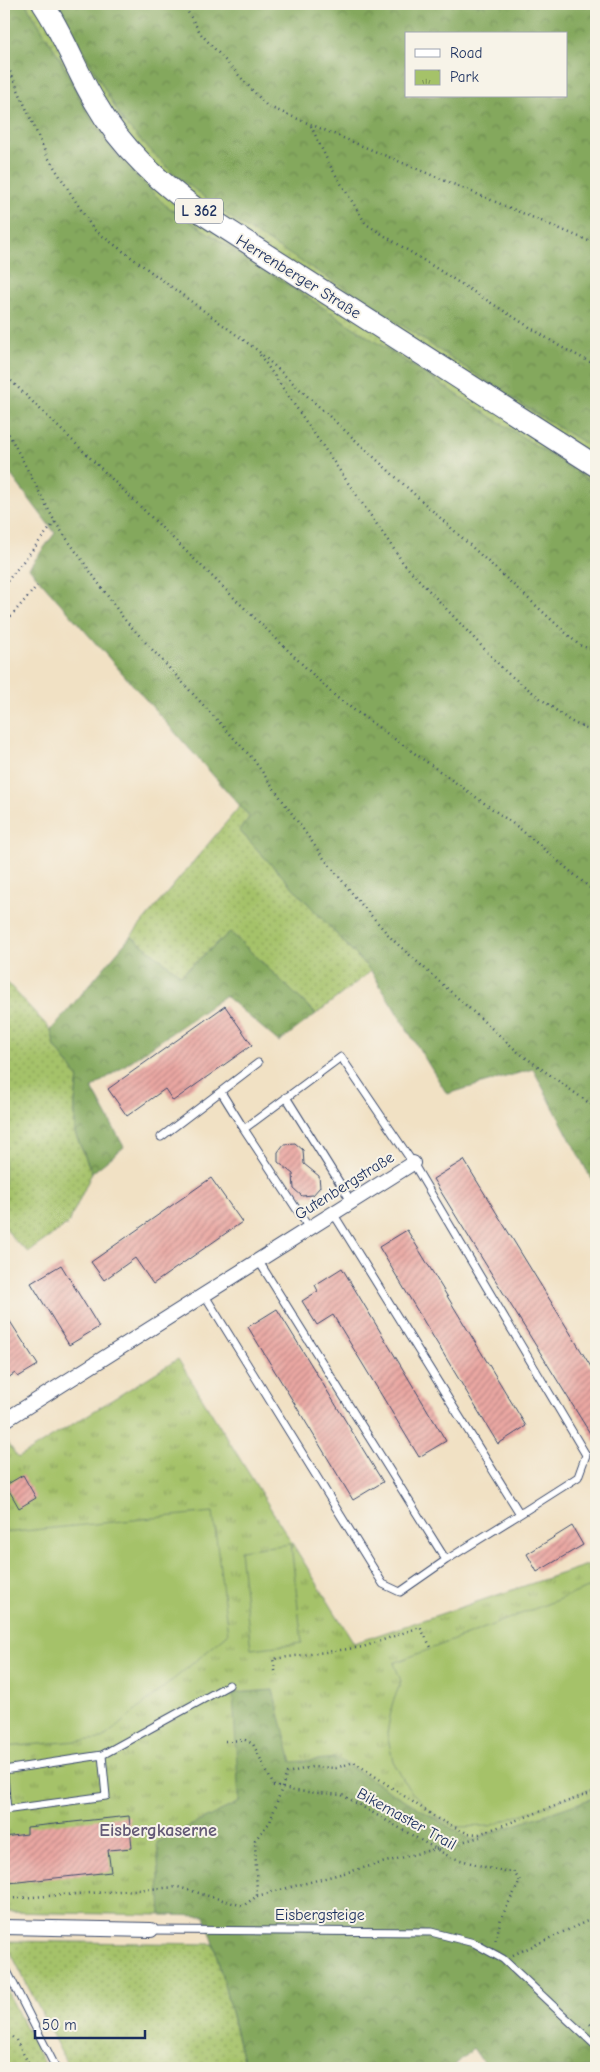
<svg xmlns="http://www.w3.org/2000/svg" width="600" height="2072" font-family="'Comic Neue',sans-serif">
<defs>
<pattern id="grass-dots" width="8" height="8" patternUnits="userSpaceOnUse" patternTransform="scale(1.25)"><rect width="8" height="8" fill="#a5c269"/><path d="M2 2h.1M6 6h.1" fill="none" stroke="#869e5a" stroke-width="1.8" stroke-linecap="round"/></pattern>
<pattern id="forest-crowns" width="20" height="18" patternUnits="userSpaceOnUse" patternTransform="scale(1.25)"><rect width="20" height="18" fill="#84a85d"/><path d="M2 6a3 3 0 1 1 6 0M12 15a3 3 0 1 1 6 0" fill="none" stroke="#6b8950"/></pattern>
<pattern id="park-tufts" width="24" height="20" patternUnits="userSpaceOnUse" patternTransform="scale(1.25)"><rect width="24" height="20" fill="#a5c269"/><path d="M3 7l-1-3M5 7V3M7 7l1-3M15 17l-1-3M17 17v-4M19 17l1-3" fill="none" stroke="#869e5a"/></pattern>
<pattern id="building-hatch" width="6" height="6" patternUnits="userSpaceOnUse" patternTransform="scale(1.25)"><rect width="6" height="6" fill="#eaa7a2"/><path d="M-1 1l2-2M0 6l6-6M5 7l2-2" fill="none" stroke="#bd8887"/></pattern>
</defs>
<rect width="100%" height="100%" fill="#f7f3e8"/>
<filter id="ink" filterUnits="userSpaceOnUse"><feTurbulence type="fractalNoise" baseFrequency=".02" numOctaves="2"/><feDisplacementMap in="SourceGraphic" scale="10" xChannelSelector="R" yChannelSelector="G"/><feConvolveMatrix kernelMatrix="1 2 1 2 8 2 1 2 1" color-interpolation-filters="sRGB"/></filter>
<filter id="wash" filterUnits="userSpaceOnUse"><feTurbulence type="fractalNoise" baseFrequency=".0096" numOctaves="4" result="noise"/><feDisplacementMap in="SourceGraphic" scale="20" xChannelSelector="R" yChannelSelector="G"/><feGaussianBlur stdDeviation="1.12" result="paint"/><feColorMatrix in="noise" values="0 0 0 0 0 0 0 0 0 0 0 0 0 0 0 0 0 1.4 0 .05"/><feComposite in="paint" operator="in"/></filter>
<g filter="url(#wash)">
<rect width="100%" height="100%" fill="#f1e1c4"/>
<!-- grass -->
<path fill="url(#grass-dots)" stroke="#607864" d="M 26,4 L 57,4 L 124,123 L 358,296 L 524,406 L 596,450 L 596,485 L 165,205 L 122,162 L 89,116 L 59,57 Z
M 240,806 L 250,817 L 239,830 L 371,971 L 316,1014 L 230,932 L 181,975 L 131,936 Z
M 4,979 L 51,1030 L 55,1047 L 78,1077 L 75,1102 L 75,1133 L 92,1173 L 68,1224 L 28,1252 L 14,1240 L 4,1225 Z
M 5,1941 L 214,1944 L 245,2068 L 69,2068 Z
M 4,1985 L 46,2068 L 4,2068 Z"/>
<!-- forest -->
<path fill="url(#forest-crowns)" stroke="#506c5e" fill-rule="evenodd" d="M 4,4 L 26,4 L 59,57 L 89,116 L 122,162 L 165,205 L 596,485 L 596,1188 L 533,1069 L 447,1094 L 371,971 L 239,830 L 250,817 L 29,568 L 55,533 L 4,466 Z
M 57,4 L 596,4 L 596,450 L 524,406 L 358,296 L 238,223 L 172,172 L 124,123 ZM 406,34 L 566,34 L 566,96 L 406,96 Z
M 230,932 L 316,1014 L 279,1042 L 225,996 L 92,1088 L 124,1147 L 92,1173 L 75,1133 L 75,1102 L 78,1077 L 55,1047 L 51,1030 L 131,936 L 181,975 Z
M 273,1690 L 292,1761 L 336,1758 L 471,1840 L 596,1797 L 596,2068 L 487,2068 L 473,2048 L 452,2068 L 245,2068 L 214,1944 L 205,1916 L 161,1915 L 157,1842 L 239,1802 L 232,1693 Z"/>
<!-- park -->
<path fill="url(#park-tufts)" stroke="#607864" d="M 178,1359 L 354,1643 L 596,1562 L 596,1797 L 471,1840 L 336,1758 L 292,1762 L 273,1690 L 233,1693 L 239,1802 L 157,1842 L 161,1915 L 4,1912 L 4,1441 L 6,1440 L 18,1458 Z"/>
<!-- garden -->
<path fill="#a5c269" stroke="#607864" d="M 213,1512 L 228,1634 L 102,1739 L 4,1747 L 4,1533 Z
M 291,1544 L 302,1643 L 251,1649 L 240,1550 Z
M 596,1585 L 596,1787 L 490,1826 L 457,1827 L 437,1817 L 408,1788 L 393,1761 L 387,1734 L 392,1705 L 401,1681 L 394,1663 Z"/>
<g id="blocks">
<!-- building -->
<path fill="url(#building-hatch)" d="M 225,1006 L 252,1045 L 173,1101 L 165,1089 L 127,1116 L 108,1089 Z
M 295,1143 L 303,1150 L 304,1164 L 319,1176 L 320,1187 L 313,1195 L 302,1196 L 294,1189 L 293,1174 L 278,1162 L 278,1152 L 284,1144 Z
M 464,1160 L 596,1375 L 596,1443 L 433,1179 Z
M 211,1178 L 242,1222 L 153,1284 L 135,1258 L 104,1280 L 91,1262 Z
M 407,1230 L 526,1426 L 498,1444 L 379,1247 Z
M 61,1265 L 99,1327 L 69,1345 L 31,1283 Z
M 342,1268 L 446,1441 L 419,1457 L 333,1315 L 317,1325 L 302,1301 L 318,1291 L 315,1285 Z
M 277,1309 L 383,1482 L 353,1500 L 248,1327 Z
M 4,1312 L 38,1365 L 18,1377 L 15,1373 L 4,1381 Z
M 23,1475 L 36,1498 L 19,1508 L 6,1485 Z
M 572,1526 L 583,1545 L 537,1572 L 527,1554 Z
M 129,1816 L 132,1848 L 108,1850 L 111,1872 L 9,1883 L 4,1837 L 27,1834 L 27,1827 Z"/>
</g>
</g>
<g filter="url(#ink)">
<use href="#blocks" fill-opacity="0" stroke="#3b4a6d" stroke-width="1"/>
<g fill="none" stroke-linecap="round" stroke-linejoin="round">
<!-- lane casing -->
<g stroke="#3b4a6d" stroke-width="9">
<path id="lane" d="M 221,1092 L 244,1129
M 286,1097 L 351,1201
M 161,1137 L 258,1063
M 333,1213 L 520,1514 L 446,1560
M 309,1228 L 244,1129 L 341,1057 L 413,1163 L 586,1455 L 578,1477 L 520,1514
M 204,1294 L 383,1584 L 400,1592 L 446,1560 L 258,1260
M 4,1770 L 102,1755
M 4,1776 L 7,1810
M 4,1810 L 106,1796 L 102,1755 L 229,1685
M 151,1930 L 431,1932 L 474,1943 L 503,1959 L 596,2046
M 4,1965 L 56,2068"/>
</g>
<!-- street casing -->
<g stroke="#3b4a6d" stroke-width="16">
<path id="street" d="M 4,1421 L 413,1163
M 4,1927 L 151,1930"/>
</g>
<!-- primary casing -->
<g stroke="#3b4a6d" stroke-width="23">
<path id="primary" d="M 43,4 C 64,35 76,71 95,102 C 122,150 160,182 203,214 L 596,466"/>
</g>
<!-- path -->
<path stroke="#3b4a6d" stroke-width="2.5" stroke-dasharray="1 4" stroke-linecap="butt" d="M 183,4 L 201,34 L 267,106 L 596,244
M 4,64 L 9,69 L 46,154 L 93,229 L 257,350 L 579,645 L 596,651
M 311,126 L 329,164 L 366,224 L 561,347 L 596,365
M 260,355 L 404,564 L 506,672 L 570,721 L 596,734
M 4,374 L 336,697 L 519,828 L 596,893
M 4,425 L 55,522 L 124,619 L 253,759 L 322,856 L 361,904 L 393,940 L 518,1052 L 596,1108
M 4,585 L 55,522
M 4,624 L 37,586
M 276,1676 L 273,1659 L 363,1647 L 420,1627 L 432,1649
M 225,1741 L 245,1740 L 253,1744 L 274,1786 L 296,1791 L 342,1795 L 450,1857 L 503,1872 L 513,1871 L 520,1881 L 501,1918 L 495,1943
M 257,1896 L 480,1837
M 4,1899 L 178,1887 L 243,1906 L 257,1896 L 255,1840 L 270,1822 L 287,1773 L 312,1767 L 336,1768 L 354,1762 L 438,1819 L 467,1833 L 479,1834 L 596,1791
M 513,1955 L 596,1917
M 590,2024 L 596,2029
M 4,2031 L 16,2040 L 31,2068"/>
<!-- lane -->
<use href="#lane" stroke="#fff" stroke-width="7"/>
<!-- street -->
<use href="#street" stroke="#fff" stroke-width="14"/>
<!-- primary -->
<use href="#primary" stroke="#fff" stroke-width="21"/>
</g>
</g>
<g text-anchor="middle" stroke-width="4" stroke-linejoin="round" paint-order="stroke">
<!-- shield labels -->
<rect fill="#f7f3e8" stroke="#5d6a87" stroke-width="1" x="175" y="198.5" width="48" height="25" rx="4"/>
<g font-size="15" font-weight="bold" fill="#1b2f5e">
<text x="199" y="216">L 362</text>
</g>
<!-- street labels -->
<g font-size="16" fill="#1b2f5e" stroke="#f7f3e8">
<text transform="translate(299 276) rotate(32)" y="6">Herrenberger Straße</text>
<text transform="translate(344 1185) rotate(-32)" y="6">Gutenbergstraße</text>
<text transform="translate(407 1818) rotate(29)" y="6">Bikemaster Trail</text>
<text x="320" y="1920">Eisbergsteige</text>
</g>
<!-- neighbourhood labels -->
<g font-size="18" font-weight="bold" fill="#635976" stroke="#f7f3e8">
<text x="158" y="1836">Eisbergkaserne</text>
</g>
</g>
<!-- margin -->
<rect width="600" height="2072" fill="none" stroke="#f7f3e8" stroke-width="20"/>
<!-- legend -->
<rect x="405" y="32" width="162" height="65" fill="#f7f3e8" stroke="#9fa5b1"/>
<rect x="415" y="49" width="25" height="8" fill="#ffffff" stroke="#9fa5b1"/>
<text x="450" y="58" font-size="15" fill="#1b2f5e">Road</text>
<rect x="415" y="70" width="25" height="15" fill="url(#park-tufts)" stroke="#9fa5b1"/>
<text x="450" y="82" font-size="15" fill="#1b2f5e">Park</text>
<!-- scale -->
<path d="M35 2030v8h110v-8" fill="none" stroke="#1b2f5e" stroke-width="2.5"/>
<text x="42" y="2030" font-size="15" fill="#1b2f5e" stroke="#f7f3e8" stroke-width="4" paint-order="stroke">50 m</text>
</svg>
